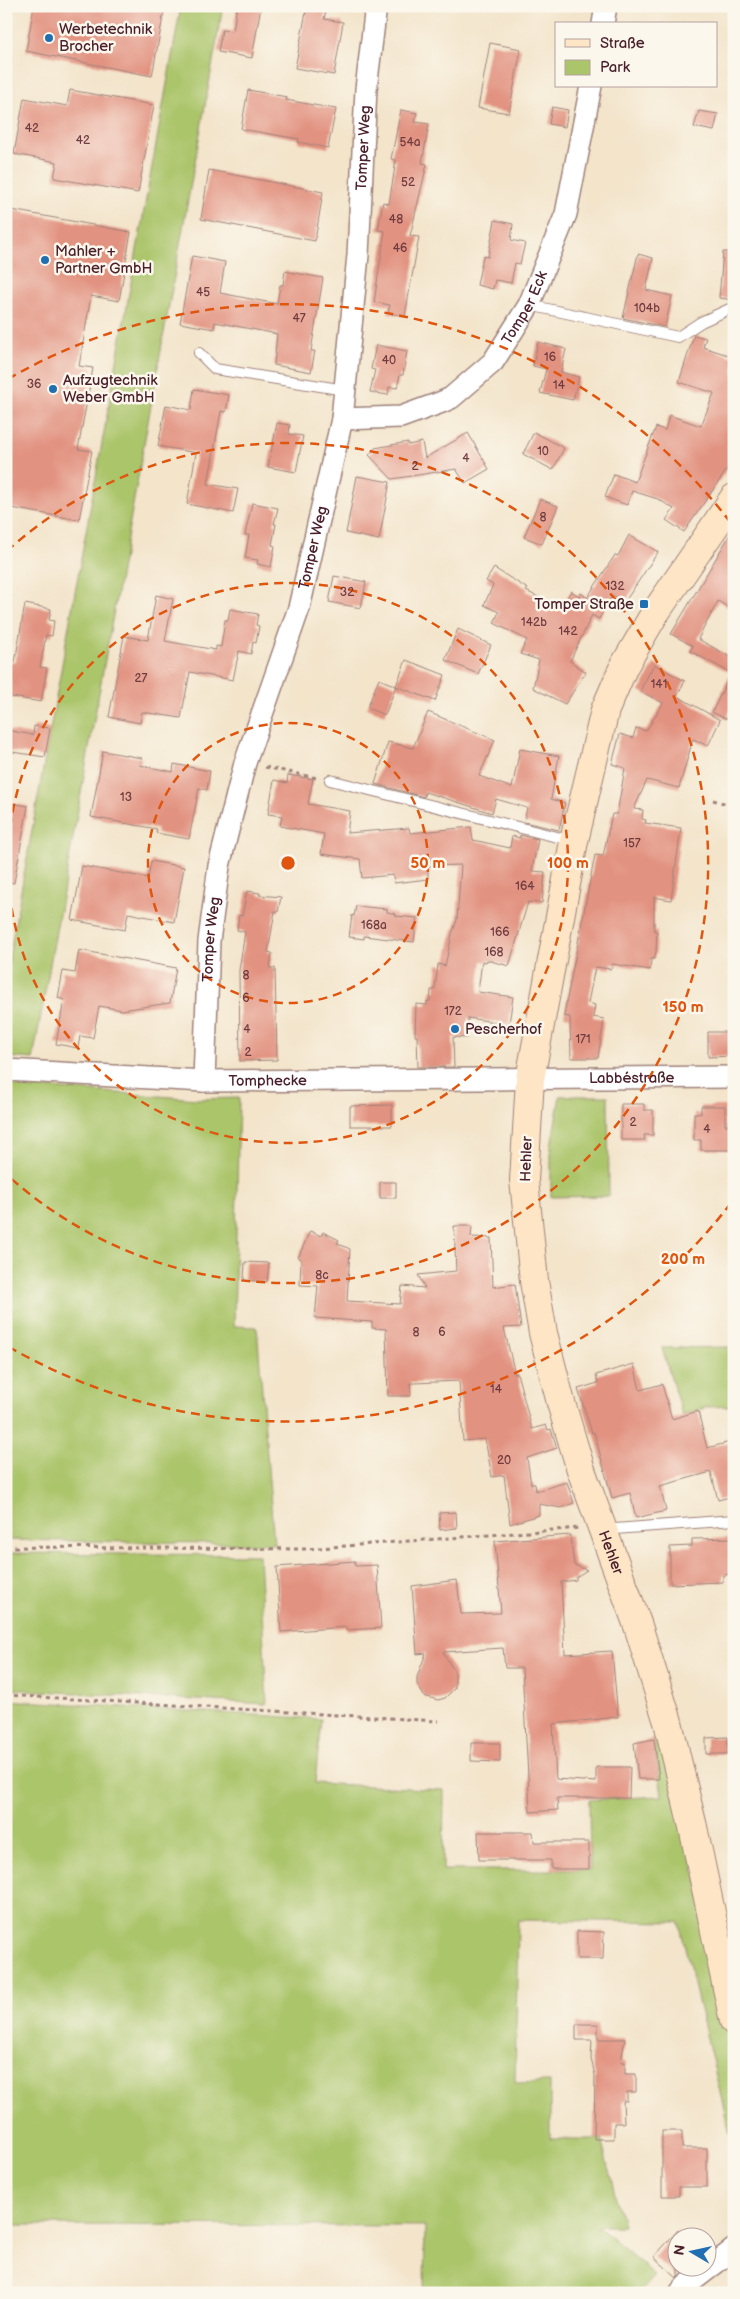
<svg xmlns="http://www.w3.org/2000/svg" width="740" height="2299" font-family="'Balsamiq Sans',sans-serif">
<rect width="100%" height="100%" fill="#fbf7ec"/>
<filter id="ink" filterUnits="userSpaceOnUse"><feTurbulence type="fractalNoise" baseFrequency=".02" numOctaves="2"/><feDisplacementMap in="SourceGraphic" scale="10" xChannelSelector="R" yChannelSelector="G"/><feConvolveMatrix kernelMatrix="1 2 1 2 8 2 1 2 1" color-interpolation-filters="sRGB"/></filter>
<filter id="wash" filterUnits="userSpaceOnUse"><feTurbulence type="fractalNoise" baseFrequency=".0096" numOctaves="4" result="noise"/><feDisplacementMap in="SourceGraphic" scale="20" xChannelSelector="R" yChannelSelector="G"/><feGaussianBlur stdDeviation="1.12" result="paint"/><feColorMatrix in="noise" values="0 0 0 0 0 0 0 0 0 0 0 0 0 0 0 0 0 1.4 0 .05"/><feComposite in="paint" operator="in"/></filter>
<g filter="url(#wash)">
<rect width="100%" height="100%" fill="#f3e4ca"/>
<!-- green -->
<path fill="#abc56b" stroke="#7a724b" d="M 181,6 L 223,6 L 33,1059 L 6,1057 L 6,974 Z
M 10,1085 L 198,1099 L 239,1098 L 234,1326 L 257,1327 L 274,1544 L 6,1540 L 6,1089 Z
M 560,1096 L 608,1096 L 609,1196 L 551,1197 L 551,1146 Z
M 734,1347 L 734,1406 L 708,1407 L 682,1415 L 662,1348 Z
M 8,1553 L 259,1555 L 267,1704 L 6,1689 L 6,1555 Z
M 6,1700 L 321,1719 L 315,1783 L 444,1790 L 443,1870 L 590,1870 L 589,1800 L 662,1796 L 654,1738 L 660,1743 L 680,1803 L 734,2053 L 734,2151 L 679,1922 L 518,1920 L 515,2083 L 550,2082 L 550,2139 L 601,2139 L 623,2226 L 597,2226 L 655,2275 L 639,2293 L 424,2293 L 425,2226 L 6,2225 Z"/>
<g id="blocks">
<!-- building -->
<path fill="#e29280" d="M 34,6 L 165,6 L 152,76 L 26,51 Z
M 237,6 L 261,6 L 252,58 L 218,52 L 222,30 L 233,31 Z
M 307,7 L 326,11 L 324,19 L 343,22 L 334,75 L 295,68 Z
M 490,43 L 521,49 L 509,113 L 478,108 Z
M 70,90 L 154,105 L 138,193 L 54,178 L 57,162 L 14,154 L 24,98 L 67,106 Z
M 248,90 L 287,97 L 286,100 L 336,109 L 328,148 L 298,142 L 299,139 L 241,129 Z
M 552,107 L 568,110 L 565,127 L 549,124 Z
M 401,110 L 417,113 L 415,122 L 429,124 L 422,163 L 427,164 L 410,236 L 419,237 L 405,316 L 388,313 L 390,305 L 374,302 L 385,231 L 378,230 L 383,202 L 389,204 L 396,160 L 391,159 Z
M 699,111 L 718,114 L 714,131 L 694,127 Z
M 209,170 L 323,192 L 315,241 L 201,219 Z
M 6,209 L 131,232 L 119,301 L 91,296 L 79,366 L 93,368 L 78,449 L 92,451 L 79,520 L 6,507 Z
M 495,220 L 513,224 L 511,240 L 525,243 L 520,264 L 515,263 L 511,283 L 495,280 L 493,289 L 477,285 L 483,256 L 488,257 Z
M 723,252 L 734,252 L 734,300 L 719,298 Z
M 638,254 L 653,258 L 646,290 L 672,296 L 665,327 L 623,318 Z
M 192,256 L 225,262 L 220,293 L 277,304 L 280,285 L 283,285 L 285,271 L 323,278 L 311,351 L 315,351 L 311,372 L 274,365 L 277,334 L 215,322 L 214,329 L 180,323 Z
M 694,335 L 706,338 L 703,347 L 734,357 L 734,459 L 684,532 L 666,520 L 674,509 L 658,499 L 632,491 L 627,505 L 605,497 L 614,474 L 635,482 L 656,427 L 665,430 L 669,415 L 701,426 L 714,393 L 679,382 Z
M 538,342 L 566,349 L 561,372 L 579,377 L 573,400 L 540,393 L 546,369 L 533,366 Z
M 376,345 L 407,351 L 403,375 L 400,375 L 397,388 L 389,387 L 388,395 L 370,392 L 375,370 L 371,369 Z
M 194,389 L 229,395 L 226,412 L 221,411 L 208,484 L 238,489 L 233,513 L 187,504 L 196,453 L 158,446 L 166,405 L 191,410 Z
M 277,423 L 290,425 L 289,434 L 303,436 L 296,472 L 268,467 Z
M 534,432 L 564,448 L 553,470 L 523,454 Z
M 468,433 L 489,469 L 465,483 L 456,469 L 392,479 L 369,455 L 375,448 L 408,442 L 408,445 L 422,442 L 425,458 Z
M 357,476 L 390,482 L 379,540 L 346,533 Z
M 540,499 L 558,506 L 542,544 L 524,537 Z
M 252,503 L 278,508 L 274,524 L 276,524 L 272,545 L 275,546 L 271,567 L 257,564 L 258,560 L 245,558 L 249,535 L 245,535 Z
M 734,528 L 734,611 L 718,601 L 698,639 L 734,659 L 734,703 L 726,719 L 712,712 L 731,673 L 690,651 L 693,646 L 671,634 Z
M 629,535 L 658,552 L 624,603 L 612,596 L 599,619 L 592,615 L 570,661 L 586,672 L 565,704 L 533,688 L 539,660 L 520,654 L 527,640 L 494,623 L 499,612 L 484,605 L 493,585 L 486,581 L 494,568 L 528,589 L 526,591 L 560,608 L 571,591 L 579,596 L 581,593 L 587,598 L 615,555 L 618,556 Z
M 334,576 L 366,582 L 361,608 L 329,602 Z
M 156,595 L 173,599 L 165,641 L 216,650 L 216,646 L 221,647 L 225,620 L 228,620 L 230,609 L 258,614 L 256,625 L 259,626 L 256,643 L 253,642 L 251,654 L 239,651 L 233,680 L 190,672 L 181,718 L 142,712 L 140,723 L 109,717 L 124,636 L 148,640 Z
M 25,604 L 51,609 L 49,620 L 54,621 L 52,636 L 46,635 L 40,667 L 47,668 L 41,702 L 6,696 L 6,661 L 15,662 Z
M 458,629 L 491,645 L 478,674 L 445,660 Z
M 406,660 L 445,675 L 435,701 L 396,686 Z
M 654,664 L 685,681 L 677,696 L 720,720 L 708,746 L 693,739 L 679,788 L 647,780 L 634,809 L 643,810 L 642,819 L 646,820 L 645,823 L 681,828 L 671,900 L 654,897 L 654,931 L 657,931 L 656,952 L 654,959 L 651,959 L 650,970 L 612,964 L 611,969 L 595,967 L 588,1003 L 595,1005 L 593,1017 L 604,1019 L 598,1058 L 571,1058 L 570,1017 L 564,1016 L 566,1004 L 595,855 L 603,856 L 612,814 L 617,814 L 625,768 L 612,764 L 620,734 L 633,738 L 636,728 L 646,731 L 663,703 L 640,691 Z
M 379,679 L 396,686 L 385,715 L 367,708 Z
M 428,712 L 495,740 L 479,776 L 512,788 L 520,749 L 559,756 L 551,799 L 565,803 L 559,830 L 524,822 L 527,808 L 496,799 L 492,813 L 425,792 L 424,797 L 375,784 L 388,742 L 413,748 Z
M 34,726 L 50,728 L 45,757 L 6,751 L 6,730 L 33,735 Z
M 103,751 L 142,758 L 140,765 L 173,772 L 174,764 L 210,771 L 207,790 L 199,788 L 189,839 L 156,833 L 157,829 L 91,817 Z
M 288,775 L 313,779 L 308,804 L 350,811 L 347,833 L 409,828 L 410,833 L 471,827 L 473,840 L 510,848 L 512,836 L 520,838 L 520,835 L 538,839 L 532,871 L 545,872 L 542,903 L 528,902 L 509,966 L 487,960 L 486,962 L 482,961 L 478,992 L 513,997 L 509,1024 L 468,1018 L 467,1038 L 453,1037 L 454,1067 L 418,1067 L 417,1036 L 415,1036 L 416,1004 L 427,1005 L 427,1001 L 430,1001 L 431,990 L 435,990 L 438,964 L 445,966 L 452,934 L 457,920 L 461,865 L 428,866 L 428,879 L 394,883 L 393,875 L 362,878 L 360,859 L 321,854 L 324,834 L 280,826 L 282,816 L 268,814 L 274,780 L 287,783 Z
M 6,802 L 28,806 L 14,883 L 6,882 Z
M 151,861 L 184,867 L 174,922 L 128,913 L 125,930 L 72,920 L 82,866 L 148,878 Z
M 247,891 L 260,893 L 259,895 L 281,897 L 278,912 L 275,911 L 268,952 L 272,953 L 270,968 L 275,968 L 277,1060 L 240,1061 L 239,970 L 245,932 L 237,930 L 239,915 L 242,916 Z
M 356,906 L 387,909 L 387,912 L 396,914 L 396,916 L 417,918 L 414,942 L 364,936 L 364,939 L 349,937 L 352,915 L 354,916 Z
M 79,950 L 176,968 L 170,1003 L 122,1010 L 99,1006 L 93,1038 L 80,1036 L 78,1048 L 56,1044 L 64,1000 L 58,998 L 63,971 L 75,973 Z
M 708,1032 L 734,1032 L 734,1056 L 708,1057 Z
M 621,1104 L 644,1104 L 644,1110 L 653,1110 L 653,1135 L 644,1135 L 645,1140 L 621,1140 Z
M 392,1105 L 392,1126 L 350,1126 L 350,1106 Z
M 701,1106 L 725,1106 L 725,1125 L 734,1125 L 734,1150 L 701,1150 L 701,1140 L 694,1140 L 694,1113 L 701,1114 Z
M 380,1182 L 396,1182 L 396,1198 L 380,1198 Z
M 454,1226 L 472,1226 L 471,1237 L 491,1238 L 493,1287 L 515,1284 L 521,1327 L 504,1328 L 515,1374 L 517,1373 L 532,1429 L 546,1425 L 548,1430 L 551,1429 L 557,1448 L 527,1458 L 531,1484 L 535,1484 L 536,1491 L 567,1482 L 574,1503 L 561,1508 L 539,1504 L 539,1515 L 510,1524 L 504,1475 L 492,1477 L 485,1439 L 463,1441 L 459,1381 L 414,1383 L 410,1383 L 411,1396 L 388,1396 L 386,1329 L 372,1328 L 372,1322 L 315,1318 L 318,1286 L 300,1285 L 301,1259 L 298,1258 L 310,1231 L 321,1236 L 323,1232 L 339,1240 L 337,1243 L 350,1249 L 347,1301 L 400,1304 L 402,1286 L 425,1288 L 418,1275 L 456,1271 Z
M 245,1262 L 269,1263 L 267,1282 L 244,1280 Z
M 634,1364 L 640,1390 L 662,1384 L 672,1419 L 698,1411 L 707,1448 L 734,1441 L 734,1496 L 718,1500 L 711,1472 L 660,1486 L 666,1511 L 636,1518 L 630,1493 L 612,1498 L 594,1432 L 592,1433 L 578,1389 L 598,1383 L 596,1375 Z
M 456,1512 L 457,1528 L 440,1530 L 439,1513 Z
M 570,1535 L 574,1565 L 587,1570 L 576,1577 L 576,1580 L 561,1582 L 565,1654 L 612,1651 L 618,1717 L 553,1724 L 556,1779 L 596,1782 L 596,1767 L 630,1767 L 629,1798 L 557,1798 L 558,1810 L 530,1812 L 522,1668 L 505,1668 L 503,1648 L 443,1652 L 455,1673 L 455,1688 L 445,1698 L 438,1700 L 424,1696 L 417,1684 L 417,1677 L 426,1653 L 417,1654 L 412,1586 L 457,1580 L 461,1614 L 501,1613 L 495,1541 Z
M 734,1538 L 734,1574 L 723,1575 L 723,1582 L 670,1584 L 670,1547 L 692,1546 L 692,1539 Z
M 355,1561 L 355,1566 L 377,1565 L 381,1628 L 346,1630 L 346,1627 L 281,1632 L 277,1567 Z
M 728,1737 L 728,1754 L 706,1754 L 706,1738 Z
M 654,1739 L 659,1779 L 638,1779 L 634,1743 Z
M 471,1743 L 500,1743 L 500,1762 L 471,1761 Z
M 478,1832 L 533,1832 L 534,1842 L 589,1842 L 589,1869 L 551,1869 L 551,1860 L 479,1860 Z
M 577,1931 L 604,1932 L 603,1959 L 577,1959 Z
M 576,2024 L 598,2024 L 598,2039 L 625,2039 L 621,2062 L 625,2062 L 625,2074 L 636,2074 L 636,2092 L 627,2092 L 627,2101 L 623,2101 L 624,2123 L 614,2123 L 614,2139 L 594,2139 L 595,2075 L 591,2059 L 592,2040 L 576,2040 Z
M 662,2131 L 682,2131 L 682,2148 L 707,2148 L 707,2187 L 679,2187 L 679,2196 L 662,2196 Z
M 678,2230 L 678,2277 L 677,2278 L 654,2257 Z"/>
</g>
</g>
<g filter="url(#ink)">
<use href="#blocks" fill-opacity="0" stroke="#9e827a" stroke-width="1"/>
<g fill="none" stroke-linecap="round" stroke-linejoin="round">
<!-- lane casing -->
<g stroke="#9e827a" stroke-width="12">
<path id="lane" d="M 529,305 L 678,337 L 701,322 L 734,307
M 199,353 L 215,369 L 345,390
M 330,780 L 573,841
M 605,1526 L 615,1529 L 734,1520"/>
</g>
<!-- street casing -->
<g stroke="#9e827a" stroke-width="24">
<g id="street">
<path d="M 603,24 L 606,6"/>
<path id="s1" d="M 342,419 L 401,417 L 442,402 L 451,398 L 493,362 L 529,305 L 566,214 L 591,86"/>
<path id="s2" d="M 6,1070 L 204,1081 L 734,1077"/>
<path id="s3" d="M 204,1081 L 209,941 L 219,866 L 245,763 L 299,608 L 342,419 L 358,255 L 366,89 L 376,6"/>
<path d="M 680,2293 L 687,2285 L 734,2249"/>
</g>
</g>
<!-- secondary casing -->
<g stroke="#9e827a" stroke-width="30">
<g id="secondary">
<path id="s4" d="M 734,498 L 655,613 L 624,666 L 605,710 L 574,841 L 530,1079 L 524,1180 L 534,1281 L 543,1333 L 561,1403 L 581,1470 L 638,1626 L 668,1722 L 693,1827 L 734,2021"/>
</g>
</g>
<!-- path -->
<path stroke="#9e827a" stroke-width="3" stroke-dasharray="4 4" stroke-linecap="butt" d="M 265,767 L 317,778
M 713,800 L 734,806
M 6,1547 L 306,1549 L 580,1528
M 6,1695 L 439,1721"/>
<!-- lane -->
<use href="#lane" stroke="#fff" stroke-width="10"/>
<!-- street -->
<use href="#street" stroke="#fff" stroke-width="21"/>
<!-- secondary -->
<use href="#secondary" stroke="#fde5c5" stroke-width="28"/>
</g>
</g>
<!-- distance rings -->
<g fill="none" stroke="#e0560e" stroke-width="2.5" stroke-dasharray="9 6">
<circle cx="288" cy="863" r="140"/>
<circle cx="288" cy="863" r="280"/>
<path d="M7 551A420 420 0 1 1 7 1175"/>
<path d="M731 1203A559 559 0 0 1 9 1347M8 379A559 559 0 0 1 731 523"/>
</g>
<!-- markers -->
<g fill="#1f6fb2" stroke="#fbf7ec" stroke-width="2">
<circle cx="49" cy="38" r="5"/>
<circle cx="45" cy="260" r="5"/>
<circle cx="53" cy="389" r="5"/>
<rect x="639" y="599" width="10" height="10" rx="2.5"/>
<circle cx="455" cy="1029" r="5"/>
</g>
<g text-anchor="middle" stroke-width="5" stroke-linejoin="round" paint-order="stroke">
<!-- number labels -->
<g font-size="12" fill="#703c40">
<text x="32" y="132">42</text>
<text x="83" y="144">42</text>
<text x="410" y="146">54a</text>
<text x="408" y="186">52</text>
<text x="396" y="223">48</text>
<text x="400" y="252">46</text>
<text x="203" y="296">45</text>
<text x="647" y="312">104b</text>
<text x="299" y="322">47</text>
<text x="550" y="361">16</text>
<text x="389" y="364">40</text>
<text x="34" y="388">36</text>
<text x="559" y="389">14</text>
<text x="543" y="455">10</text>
<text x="466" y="462">4</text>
<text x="415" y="470">2</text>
<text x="543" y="521">8</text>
<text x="615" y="590">132</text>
<text x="347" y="596">32</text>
<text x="534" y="626">142b</text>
<text x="568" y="635">142</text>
<text x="141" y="682">27</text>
<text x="659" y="688">141</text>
<text x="126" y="801">13</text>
<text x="632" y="847">157</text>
<text x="525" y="890">164</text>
<text x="374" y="929">168a</text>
<text x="500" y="936">166</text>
<text x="494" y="956">168</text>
<text x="246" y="979">8</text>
<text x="246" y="1002">6</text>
<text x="453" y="1015">172</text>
<text x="247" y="1033">4</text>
<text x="583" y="1043">171</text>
<text x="248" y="1056">2</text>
<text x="633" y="1126">2</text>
<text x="707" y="1133">4</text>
<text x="322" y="1279">8c</text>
<text x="416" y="1336">8</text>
<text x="442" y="1336">6</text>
<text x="496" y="1393">14</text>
<text x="504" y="1464">20</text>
</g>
<!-- poi labels -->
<g font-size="15" fill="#4a1f2b" stroke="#fbf7ec" text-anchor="start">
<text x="59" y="34">Werbetechnik<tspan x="59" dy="17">Brocher</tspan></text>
<text x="55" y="256">Mahler +<tspan x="55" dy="17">Partner GmbH</tspan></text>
<text x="63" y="385">Aufzugtechnik<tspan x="63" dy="17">Weber GmbH</tspan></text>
<text x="634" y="609" text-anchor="end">Tomper Straße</text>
<text x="465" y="1034">Pescherhof</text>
</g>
<!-- street labels -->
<g font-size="15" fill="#4a1f2b" stroke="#fbf7ec">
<text dy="5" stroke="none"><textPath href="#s3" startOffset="952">Tomper Weg</textPath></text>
<text dy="5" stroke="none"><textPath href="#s1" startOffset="231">Tomper Eck</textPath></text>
<text dy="5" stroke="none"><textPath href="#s3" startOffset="548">Tomper Weg</textPath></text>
<text dy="5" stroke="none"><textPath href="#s3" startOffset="142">Tomper Weg</textPath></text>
<text dy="5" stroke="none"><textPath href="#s2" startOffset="626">Labbéstraße</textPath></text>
<text dy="5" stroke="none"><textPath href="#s2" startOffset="262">Tomphecke</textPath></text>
<text transform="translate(526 1159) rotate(-88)" y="5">Hehler</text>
<text dy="5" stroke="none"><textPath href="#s4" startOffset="1111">Hehler</textPath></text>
</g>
</g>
<circle cx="288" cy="863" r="8" fill="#e0560e" stroke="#fbf7ec" stroke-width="2.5"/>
<g font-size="15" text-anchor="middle" font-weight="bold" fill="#e0560e" stroke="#fbf7ec" stroke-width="5" stroke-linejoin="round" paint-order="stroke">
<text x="428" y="868">50 m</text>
<text x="568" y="868">100 m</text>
<text x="683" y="1012">150 m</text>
<text x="683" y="1264">200 m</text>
</g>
<!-- margin -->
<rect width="740" height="2299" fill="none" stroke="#fbf7ec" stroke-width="25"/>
<!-- legend -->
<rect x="555" y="22" width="162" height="65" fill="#fbf7ec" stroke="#b4a19f"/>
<rect x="565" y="39" width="25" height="8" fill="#fde5c5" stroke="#b4a19f"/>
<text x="600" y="48" font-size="15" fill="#4a1f2b">Straße</text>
<rect x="565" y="60" width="25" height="15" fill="#abc56b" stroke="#b4a19f"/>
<text x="600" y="72" font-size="15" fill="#4a1f2b">Park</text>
<!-- north arrow -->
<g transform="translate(692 2252) rotate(279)"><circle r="24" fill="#fbf7ec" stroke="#b4a19f"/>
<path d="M0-4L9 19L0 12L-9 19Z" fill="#1f6fb2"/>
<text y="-8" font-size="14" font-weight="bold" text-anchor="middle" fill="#4a1f2b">N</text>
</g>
</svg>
